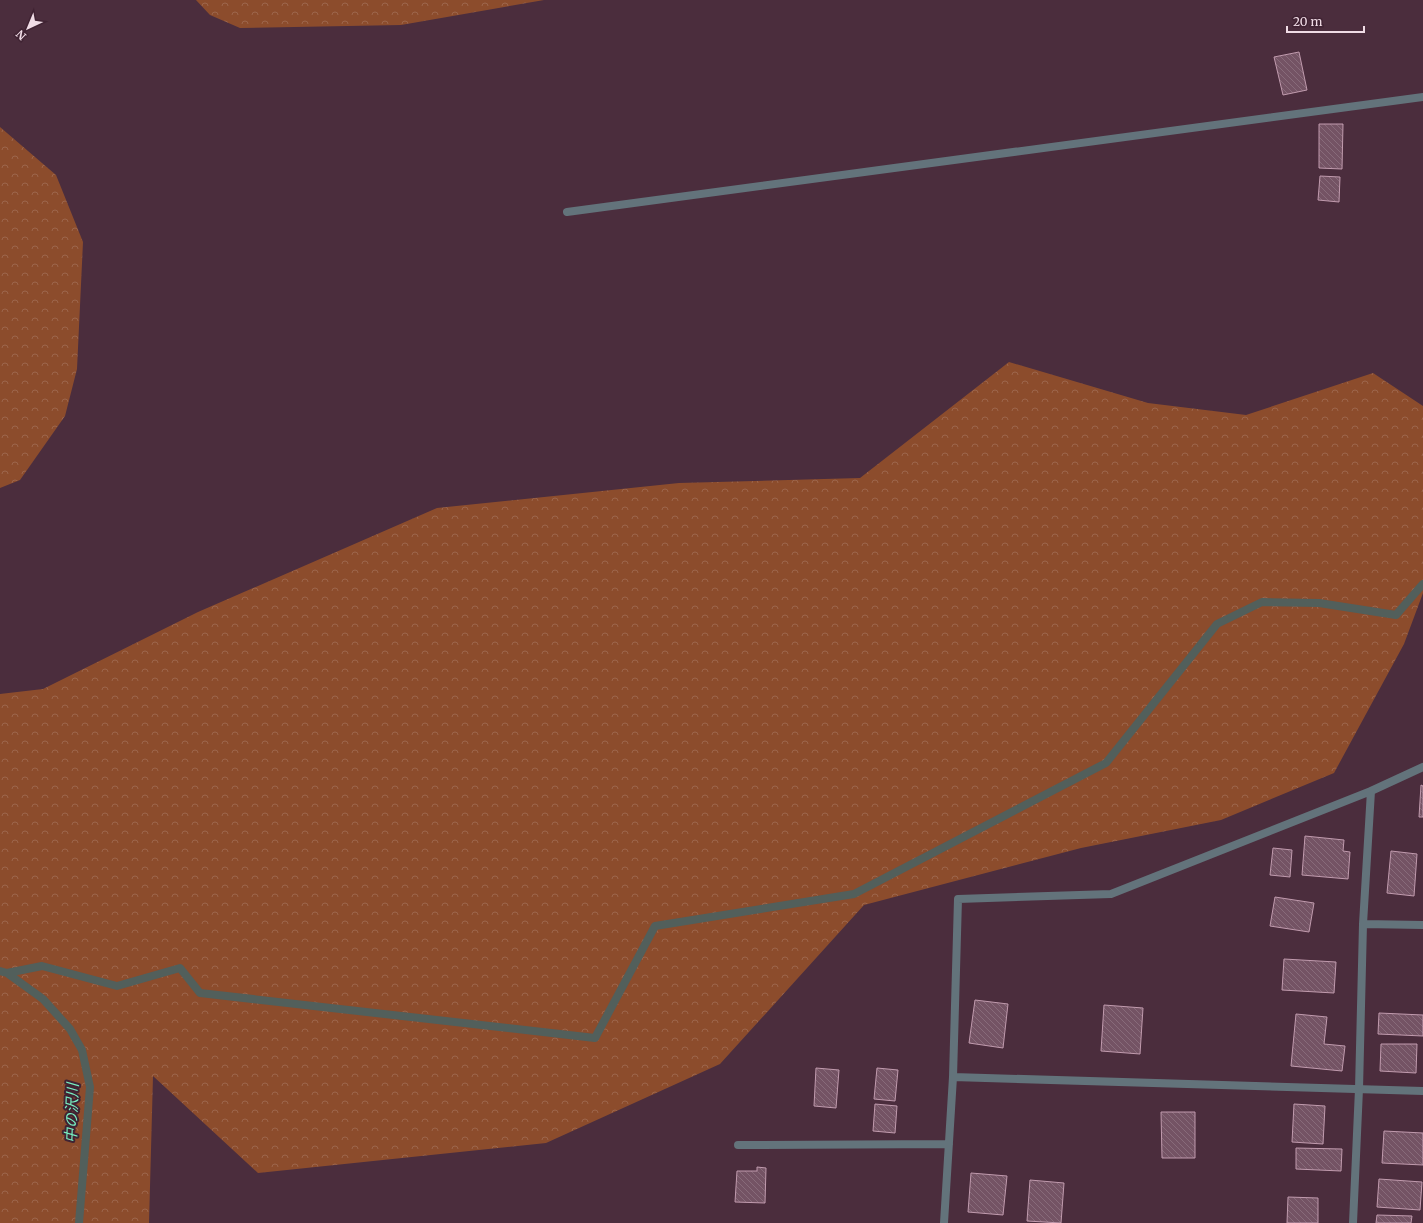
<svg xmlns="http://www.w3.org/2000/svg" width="1423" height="1223" font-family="Merriweather,'Noto Sans JP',serif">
<defs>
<pattern id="forest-crowns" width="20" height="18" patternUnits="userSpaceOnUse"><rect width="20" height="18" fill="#8c4c2c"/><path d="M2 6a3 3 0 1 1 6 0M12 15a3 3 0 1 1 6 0" fill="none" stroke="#9c654b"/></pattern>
<pattern id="building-back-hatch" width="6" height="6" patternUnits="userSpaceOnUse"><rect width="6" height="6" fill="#745364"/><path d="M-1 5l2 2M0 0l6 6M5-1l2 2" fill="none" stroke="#886b7a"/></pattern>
</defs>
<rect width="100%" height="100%" fill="#4b2d3d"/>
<!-- forest -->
<path fill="url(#forest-crowns)" d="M 196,0 L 544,0 L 401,25 L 240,28 L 210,15 Z
M 0,127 L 56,175 L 83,242 L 77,369 L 65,416 L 20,480 L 0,488 Z
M 1009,362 L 1148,403 L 1246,415 L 1373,373 L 1423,406 L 1423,593 L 1404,644 L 1334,773 L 1221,820 L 1081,848 L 864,905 L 720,1064 L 546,1143 L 258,1173 L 153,1076 L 149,1223 L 0,1223 L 0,694 L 43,689 L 198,612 L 437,508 L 679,483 L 860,478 Z"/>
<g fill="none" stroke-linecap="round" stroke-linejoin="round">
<!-- stream -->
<path stroke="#525f5b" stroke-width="8" d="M 0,971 L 7,973 L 43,999 L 70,1029 L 82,1050 L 90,1087 L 79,1223
M 7,973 L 42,966 L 117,986 L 180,968 L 200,993 L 595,1038 L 655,926 L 854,894 L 1106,763 L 1217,624 L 1262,602 L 1319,603 L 1396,615 L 1423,584"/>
</g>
<!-- building -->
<path fill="url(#building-back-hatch)" stroke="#c19bae" d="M 1299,52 L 1307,90 L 1283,95 L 1274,57 Z
M 1319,124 L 1343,124 L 1342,169 L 1319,168 Z
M 1320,176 L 1340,177 L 1339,202 L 1318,200 Z
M 1421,785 L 1423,786 L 1423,817 L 1419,817 Z
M 1305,836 L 1344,840 L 1343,851 L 1350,852 L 1348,879 L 1302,875 Z
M 1273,848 L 1292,850 L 1290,877 L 1270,875 Z
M 1391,851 L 1417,854 L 1414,896 L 1387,893 Z
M 1275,897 L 1314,903 L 1309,932 L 1270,926 Z
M 1284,959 L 1336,962 L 1334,993 L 1282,990 Z
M 975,1000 L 1008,1004 L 1003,1048 L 969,1043 Z
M 1104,1005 L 1143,1008 L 1140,1054 L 1101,1051 Z
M 1379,1013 L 1423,1015 L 1423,1036 L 1378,1034 Z
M 1296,1014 L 1327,1017 L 1324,1044 L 1345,1046 L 1342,1071 L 1291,1066 Z
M 1381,1044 L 1417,1044 L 1416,1073 L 1380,1071 Z
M 816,1068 L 839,1070 L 836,1108 L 814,1106 Z
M 877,1068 L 898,1070 L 895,1101 L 874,1099 Z
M 875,1104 L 897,1106 L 895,1133 L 873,1131 Z
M 1294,1104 L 1325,1106 L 1323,1144 L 1292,1142 Z
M 1161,1112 L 1195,1112 L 1195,1158 L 1162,1158 Z
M 1384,1131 L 1423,1133 L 1423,1165 L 1382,1163 Z
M 1296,1148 L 1342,1149 L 1341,1171 L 1296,1169 Z
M 757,1167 L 766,1168 L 765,1203 L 735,1202 L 737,1171 L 757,1171 Z
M 971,1173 L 1007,1176 L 1003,1215 L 968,1212 Z
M 1379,1179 L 1422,1182 L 1420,1210 L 1377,1207 Z
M 1030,1180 L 1064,1183 L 1061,1223 L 1027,1221 Z
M 1288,1197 L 1318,1198 L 1318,1223 L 1287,1223 Z
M 1377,1215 L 1412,1216 L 1411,1223 L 1376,1223 Z"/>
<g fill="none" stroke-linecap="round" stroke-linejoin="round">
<!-- street -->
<path stroke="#63737b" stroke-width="8" d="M 567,212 L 1423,97
M 1363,924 L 1423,925
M 953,1077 L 1423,1091
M 738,1145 L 949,1144
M 944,1223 L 953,1077 L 958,899 L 1111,894 L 1371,791 L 1423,767
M 1353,1223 L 1359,1089 L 1363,924 L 1371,791"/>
</g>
<g text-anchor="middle" stroke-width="4" stroke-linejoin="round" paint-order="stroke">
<!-- water labels -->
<g font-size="15" font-style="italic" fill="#78f0c2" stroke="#402333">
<text transform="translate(72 1113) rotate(-88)" y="5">中の沢川</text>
</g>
</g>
<!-- north arrow -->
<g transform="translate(28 28) rotate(224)" stroke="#402333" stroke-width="3" paint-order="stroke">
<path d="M0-3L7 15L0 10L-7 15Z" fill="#f0dce6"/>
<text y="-6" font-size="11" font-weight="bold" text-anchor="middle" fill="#f0dce6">N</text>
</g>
<!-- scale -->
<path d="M1287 26v6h77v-6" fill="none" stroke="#f0dce6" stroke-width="2"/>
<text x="1293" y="26" font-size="12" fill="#f0dce6" stroke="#402333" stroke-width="3" paint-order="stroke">20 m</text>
</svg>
